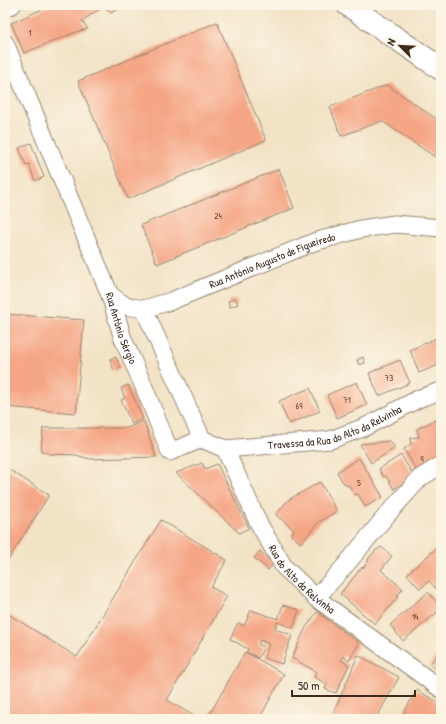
<svg xmlns="http://www.w3.org/2000/svg" width="446" height="724" font-family="'Patrick Hand',sans-serif">
<rect width="100%" height="100%" fill="#fcf5e5"/>
<filter id="ink" filterUnits="userSpaceOnUse"><feTurbulence type="fractalNoise" baseFrequency=".025" numOctaves="2"/><feDisplacementMap in="SourceGraphic" scale="8" xChannelSelector="R" yChannelSelector="G"/><feConvolveMatrix kernelMatrix="1 2 1 2 8 2 1 2 1" color-interpolation-filters="sRGB"/></filter>
<filter id="wash" filterUnits="userSpaceOnUse"><feTurbulence type="fractalNoise" baseFrequency=".012" numOctaves="4" result="noise"/><feDisplacementMap in="SourceGraphic" scale="16" xChannelSelector="R" yChannelSelector="G"/><feGaussianBlur stdDeviation="0.9" result="paint"/><feColorMatrix in="noise" values="0 0 0 0 0 0 0 0 0 0 0 0 0 0 0 0 0 1.4 0 .05"/><feComposite in="paint" operator="in"/></filter>
<g filter="url(#wash)">
<rect width="100%" height="100%" fill="#f2e3c6"/>
<g id="blocks">
<!-- building -->
<path fill="#f5a685" d="M 52,5 L 124,5 L 111,13 L 104,6 L 82,21 L 88,29 L 76,32 L 24,53 L 11,23 Z
M 217,22 L 266,140 L 128,199 L 78,81 Z
M 387,85 L 441,122 L 441,161 L 382,121 L 341,136 L 330,107 Z
M 31,143 L 44,177 L 35,181 L 29,164 L 26,165 L 19,148 Z
M 279,169 L 294,208 L 157,264 L 141,225 Z
M 236,298 L 238,304 L 230,307 L 228,301 Z
M 5,314 L 84,320 L 76,413 L 5,407 Z
M 441,336 L 441,364 L 419,373 L 410,350 Z
M 116,357 L 121,368 L 114,371 L 110,359 Z
M 363,357 L 365,363 L 359,365 L 357,360 Z
M 400,360 L 410,383 L 379,396 L 369,373 Z
M 357,382 L 367,405 L 337,418 L 327,395 Z
M 128,385 L 143,419 L 132,424 L 121,400 L 125,398 L 121,388 Z
M 310,388 L 320,411 L 289,424 L 279,401 Z
M 441,417 L 441,459 L 418,473 L 404,449 L 411,444 L 410,438 L 419,437 L 417,429 Z
M 144,421 L 156,457 L 90,459 L 76,455 L 50,454 L 41,451 L 43,428 L 127,428 Z
M 390,441 L 395,448 L 371,463 L 360,444 Z
M 401,455 L 414,476 L 394,489 L 386,476 L 383,477 L 379,469 Z
M 359,458 L 383,497 L 365,507 L 358,494 L 355,495 L 349,485 L 347,486 L 342,481 L 337,472 Z
M 202,463 L 205,469 L 217,464 L 249,528 L 239,533 L 176,473 Z
M 8,469 L 49,495 L 5,565 L 5,474 Z
M 320,482 L 337,511 L 319,522 L 301,543 L 291,535 L 294,530 L 276,515 L 288,500 Z
M 161,520 L 227,560 L 211,587 L 227,596 L 167,700 L 194,716 L 192,719 L 5,719 L 5,612 L 77,657 Z
M 441,544 L 441,590 L 439,592 L 429,581 L 420,589 L 407,574 Z
M 381,547 L 392,556 L 381,570 L 403,589 L 397,596 L 398,597 L 375,624 L 340,594 L 362,567 L 363,568 L 369,560 L 368,559 L 375,551 Z
M 260,551 L 273,564 L 268,570 L 254,558 Z
M 428,592 L 441,607 L 441,609 L 403,641 L 390,625 Z
M 283,605 L 299,610 L 293,628 L 277,622 L 275,629 L 292,635 L 282,664 L 264,658 L 269,644 L 260,640 L 258,644 L 264,647 L 258,658 L 247,652 L 248,649 L 230,639 L 238,623 L 244,626 L 251,610 L 278,619 Z
M 317,612 L 359,643 L 349,661 L 343,656 L 341,660 L 349,665 L 336,693 L 325,689 L 327,684 L 314,677 L 317,672 L 292,658 L 305,629 Z
M 441,649 L 441,672 L 430,664 Z
M 245,652 L 284,674 L 259,719 L 207,719 Z
M 358,655 L 399,677 L 376,719 L 331,719 Z
M 417,690 L 441,704 L 441,711 L 436,719 L 400,719 Z"/>
</g>
</g>
<g filter="url(#ink)">
<use href="#blocks" fill-opacity="0" stroke="#968672" stroke-width="1"/>
<g fill="none" stroke-linecap="round" stroke-linejoin="round">
<!-- street casing -->
<g stroke="#968672" stroke-width="19">
<g id="street">
<path d="M 5,8 L 12,5"/>
<path id="s1" d="M 5,43 L 110,295 L 123,339 L 144,387 L 170,452 L 202,439"/>
<path id="s2" d="M 110,295 L 126,306 L 144,309 L 171,301 L 314,242 L 361,229 L 395,224 L 441,228"/>
<path d="M 144,309 L 202,439"/>
<path id="s3" d="M 202,439 L 225,449 L 259,524 L 284,567 L 316,598 L 441,689"/>
<path id="s4" d="M 225,449 L 330,440 L 365,427 L 420,398 L 441,391"/>
<path d="M 316,598 L 344,567 L 386,516 L 420,478 L 441,465"/>
</g>
</g>
<!-- secondary casing -->
<g stroke="#968672" stroke-width="24">
<path id="secondary" d="M 348,5 L 441,69"/>
</g>
<!-- street -->
<use href="#street" stroke="#fff" stroke-width="17"/>
<!-- secondary -->
<use href="#secondary" stroke="#fff" stroke-width="22"/>
</g>
</g>
<g text-anchor="middle" stroke-width="3" stroke-linejoin="round" paint-order="stroke">
<!-- number labels -->
<g font-size="9" fill="#6a4938">
<text x="30" y="36">1</text>
<text x="218" y="219">24</text>
<text x="389" y="381">73</text>
<text x="347" y="403">71</text>
<text x="299" y="409">69</text>
<text x="422" y="462">9</text>
<text x="359" y="486">5</text>
<text x="415" y="620">14</text>
</g>
<!-- street labels -->
<g font-size="11" fill="#3b2a1e" stroke="#fcf5e5">
<text dy="4" stroke="none"><textPath href="#s2" startOffset="175">Rua António Augusto de Figueiredo</textPath></text>
<text dy="4" stroke="none"><textPath href="#s1" startOffset="308">Rua António Sérgio</textPath></text>
<text dy="4" stroke="none"><textPath href="#s4" startOffset="113">Travessa da Rua do Alto da Relvinha</textPath></text>
<text dy="4" stroke="none"><textPath href="#s3" startOffset="178">Rua do Alto da Relvinha</textPath></text>
</g>
</g>
<!-- margin -->
<rect width="446" height="724" fill="none" stroke="#fcf5e5" stroke-width="20"/>
<!-- north arrow -->
<g transform="translate(400 46) rotate(294)" stroke="#fcf5e5" stroke-width="3" paint-order="stroke">
<path d="M0-3L7 15L0 10L-7 15Z" fill="#3b2a1e"/>
<text y="-6" font-size="11" font-weight="bold" text-anchor="middle" fill="#3b2a1e">N</text>
</g>
<!-- scale -->
<path d="M292 690v6h123v-6" fill="none" stroke="#3b2a1e" stroke-width="2"/>
<text x="298" y="690" font-size="12" fill="#3b2a1e" stroke="#fcf5e5" stroke-width="3" paint-order="stroke">50 m</text>
</svg>
